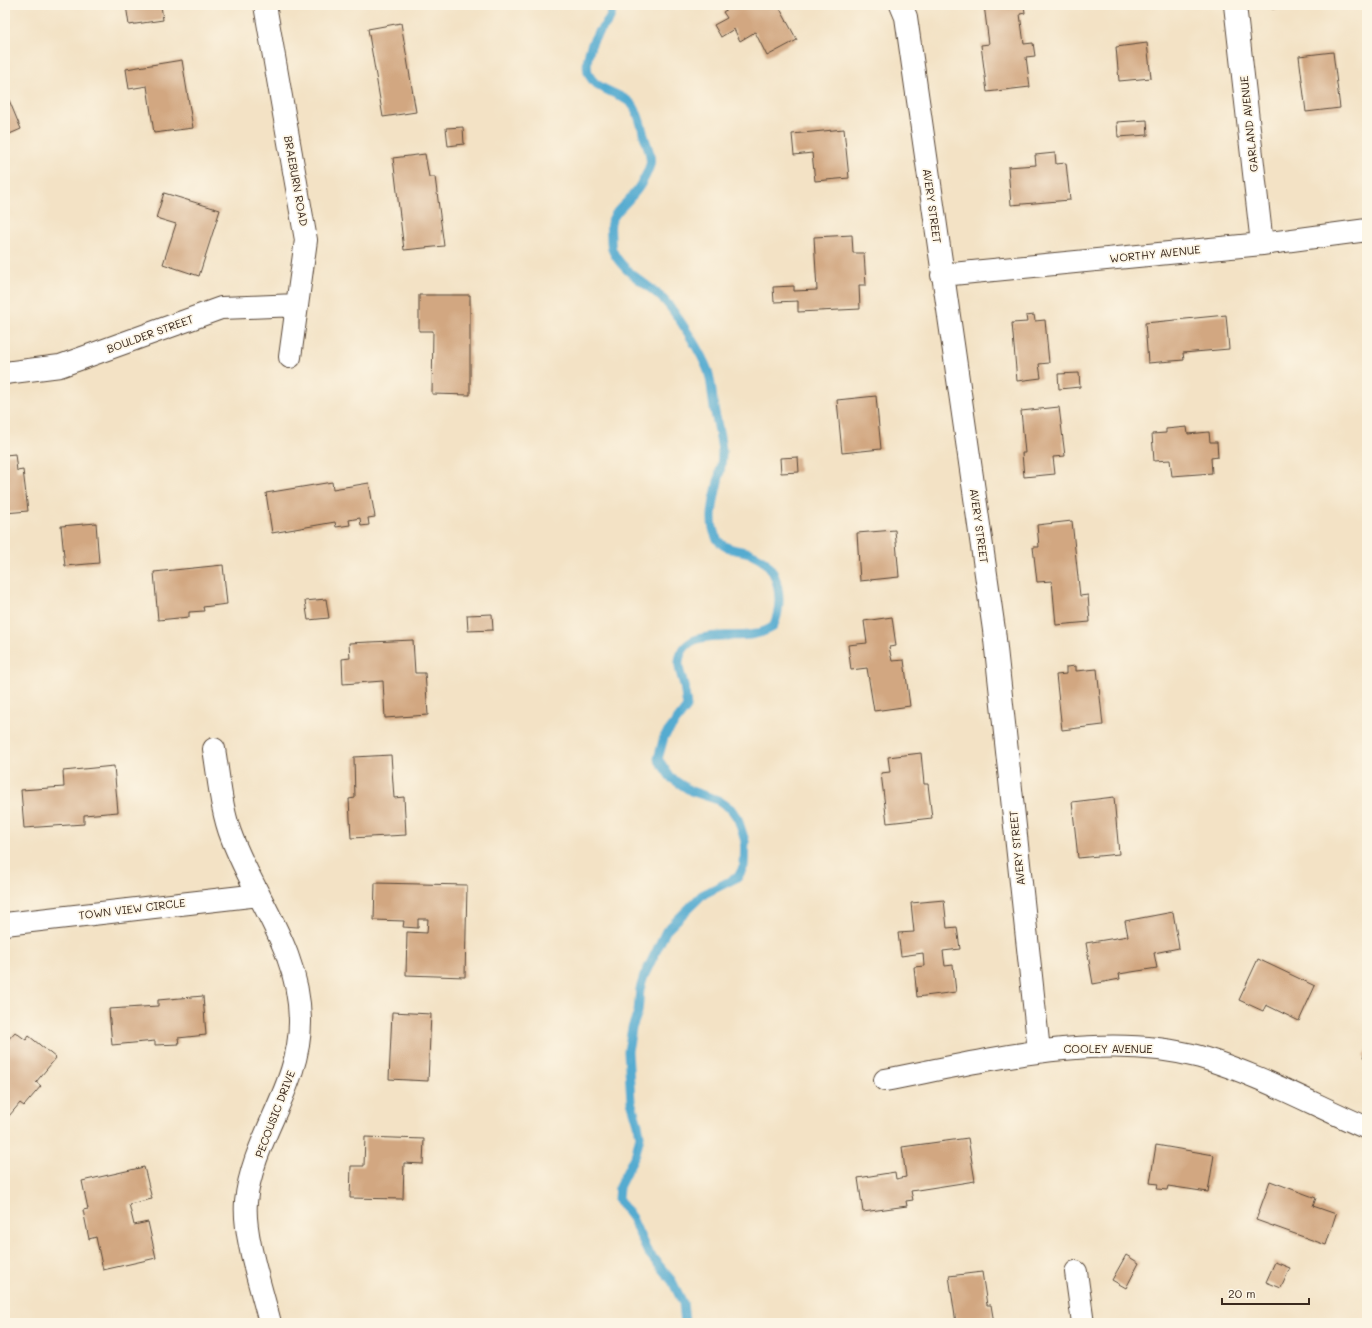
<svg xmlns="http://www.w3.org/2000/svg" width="1372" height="1328" font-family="Mali,sans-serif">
<rect width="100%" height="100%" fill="#fcf5e5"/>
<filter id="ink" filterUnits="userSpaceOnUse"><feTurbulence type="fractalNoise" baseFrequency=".025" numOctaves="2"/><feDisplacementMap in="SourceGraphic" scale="8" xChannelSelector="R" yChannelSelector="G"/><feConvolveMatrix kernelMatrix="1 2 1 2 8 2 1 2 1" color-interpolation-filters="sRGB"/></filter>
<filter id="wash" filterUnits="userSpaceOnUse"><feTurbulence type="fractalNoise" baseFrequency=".012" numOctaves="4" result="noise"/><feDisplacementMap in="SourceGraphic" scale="16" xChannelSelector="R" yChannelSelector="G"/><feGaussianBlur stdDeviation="0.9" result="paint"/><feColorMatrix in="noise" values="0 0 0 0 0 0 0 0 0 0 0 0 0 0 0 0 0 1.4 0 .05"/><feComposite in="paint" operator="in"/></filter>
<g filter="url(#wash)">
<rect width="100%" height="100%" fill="#f3e2c5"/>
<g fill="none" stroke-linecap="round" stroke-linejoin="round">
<!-- stream -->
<path stroke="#54abd0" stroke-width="9" d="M 612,5 C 613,19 606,23 598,33 C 591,42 585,61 588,72 C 594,92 624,92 634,107 C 640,117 642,129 645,139 C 648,147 652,157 650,165 C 647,175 639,189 631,197 C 624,206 614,212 611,223 C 610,228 611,233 611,238 C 611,242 611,246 612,249 C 620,271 650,285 665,301 C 678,315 702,354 708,371 C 712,383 712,396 714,408 C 717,423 721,438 722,452 C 723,479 704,513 716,537 C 723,551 739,549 752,554 C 781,565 784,603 773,627 C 766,631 758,634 750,635 C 727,638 684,628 679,661 C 678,670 682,677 684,685 C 685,692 686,699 687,707 L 664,737 L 658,759 L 671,778 L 691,791 L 718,800 L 731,809 L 738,819 L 745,841 L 744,866 L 738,877 L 702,895 L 666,931 L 644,976 L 640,989 L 638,1012 L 632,1028 L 628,1051 L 631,1101 L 638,1124 L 640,1136 L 636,1153 L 619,1187 L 618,1199 L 632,1218 L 647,1251 L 672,1281 L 683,1303 L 685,1323"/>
</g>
<g id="blocks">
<!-- building -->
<path fill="#d2a781" d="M 126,5 L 161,5 L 163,20 L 129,25 Z
M 735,5 L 778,5 L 797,40 L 767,56 L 755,32 L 740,41 L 734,29 L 721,37 L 714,25 L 727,18 L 723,12 Z
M 984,5 L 1024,5 L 1025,13 L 1020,14 L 1024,44 L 1033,43 L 1035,56 L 1026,57 L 1030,87 L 987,92 L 981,45 L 989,44 Z
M 1272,5 L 1299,5 L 1299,6 L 1272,9 Z
M 401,23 L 416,112 L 383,117 L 368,29 Z
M 1147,43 L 1151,78 L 1119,81 L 1116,47 Z
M 1333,52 L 1340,108 L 1306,112 L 1299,56 Z
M 182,60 L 193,128 L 154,133 L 147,86 L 129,89 L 126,69 Z
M 9,100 L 21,129 L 5,136 L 5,102 Z
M 1147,120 L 1148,135 L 1118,137 L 1117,122 Z
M 463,127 L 464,144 L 448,146 L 446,128 Z
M 844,129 L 849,178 L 815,181 L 812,153 L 794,155 L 792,134 Z
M 1055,153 L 1056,164 L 1066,163 L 1070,200 L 1011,205 L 1008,167 L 1036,165 L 1035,155 Z
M 425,154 L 429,177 L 435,177 L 444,246 L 404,250 L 393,158 Z
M 164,193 L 220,210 L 199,276 L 163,264 L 176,224 L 156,218 Z
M 852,235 L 853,253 L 864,253 L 866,285 L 859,285 L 860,309 L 798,312 L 798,301 L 774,302 L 773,287 L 794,286 L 794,291 L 817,290 L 814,237 Z
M 419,295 L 470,295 L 470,395 L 432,394 L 433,331 L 419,331 Z
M 1034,315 L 1035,321 L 1045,320 L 1049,363 L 1039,364 L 1041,378 L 1017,381 L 1012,323 L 1027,322 L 1026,316 Z
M 1226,315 L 1229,349 L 1183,353 L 1184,360 L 1148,363 L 1145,323 Z
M 1079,373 L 1080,387 L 1059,389 L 1058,374 Z
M 876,396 L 881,449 L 842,453 L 837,400 Z
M 1059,407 L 1065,456 L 1053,457 L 1055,474 L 1024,477 L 1022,453 L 1025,453 L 1021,411 Z
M 1187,427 L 1188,434 L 1209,432 L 1210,442 L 1217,442 L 1218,457 L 1211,458 L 1212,473 L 1172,476 L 1170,460 L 1154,461 L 1152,434 L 1166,433 L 1166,429 Z
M 15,454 L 17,471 L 23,470 L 28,511 L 5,513 L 5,455 Z
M 798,457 L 799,472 L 781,473 L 780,458 Z
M 332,482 L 333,489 L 369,483 L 375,517 L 368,518 L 369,525 L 361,526 L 360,518 L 349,520 L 350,525 L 336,527 L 335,522 L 272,533 L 266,493 Z
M 1072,521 L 1080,596 L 1088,595 L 1090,622 L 1056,625 L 1052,581 L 1037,582 L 1033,547 L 1039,547 L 1037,525 Z
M 96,523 L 99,563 L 65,566 L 61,526 Z
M 895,530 L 899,577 L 860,581 L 857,533 Z
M 223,565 L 227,604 L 203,607 L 204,611 L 189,612 L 189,617 L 158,620 L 154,572 Z
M 326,599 L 329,618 L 308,620 L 305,601 Z
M 492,614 L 493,630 L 468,631 L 467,615 Z
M 892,617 L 896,646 L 889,647 L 892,661 L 904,660 L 910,706 L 874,711 L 867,668 L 851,670 L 848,645 L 867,643 L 864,621 Z
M 413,640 L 415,673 L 425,673 L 428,715 L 385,718 L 383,681 L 343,684 L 342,659 L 350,658 L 349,643 Z
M 1076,666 L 1076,671 L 1097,669 L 1103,725 L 1062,730 L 1056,675 L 1066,674 L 1066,667 Z
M 921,753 L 924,784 L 928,784 L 932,818 L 887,823 L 881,773 L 890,772 L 888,757 Z
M 391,755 L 394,798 L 404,797 L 406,835 L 351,838 L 349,799 L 355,798 L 354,757 Z
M 114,766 L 118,812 L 84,815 L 84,824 L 24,828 L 21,790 L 64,787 L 63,771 Z
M 1114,797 L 1119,854 L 1078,858 L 1072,802 Z
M 375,883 L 467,885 L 465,977 L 406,975 L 407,932 L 427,933 L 428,919 L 418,919 L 418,928 L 403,927 L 404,921 L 374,920 Z
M 944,900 L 947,928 L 957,927 L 960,949 L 943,951 L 945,966 L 953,965 L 956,992 L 917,997 L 914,967 L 924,966 L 923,953 L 901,956 L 898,933 L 914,932 L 911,903 Z
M 1173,912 L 1179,948 L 1154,953 L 1157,968 L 1119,974 L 1120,979 L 1093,984 L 1086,943 L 1128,936 L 1125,921 Z
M 1258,959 L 1315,986 L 1299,1021 L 1266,1005 L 1263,1011 L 1239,1000 Z
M 203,996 L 206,1035 L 178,1038 L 179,1044 L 155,1045 L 155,1041 L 112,1045 L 109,1009 L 158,1006 L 158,1000 Z
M 392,1012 L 431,1014 L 428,1081 L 389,1079 Z
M 15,1032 L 26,1040 L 29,1036 L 56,1058 L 36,1082 L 41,1086 L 24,1106 L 20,1103 L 9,1116 L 5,1113 L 5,1043 Z
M 1367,1049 L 1367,1059 L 1363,1057 Z
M 365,1137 L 424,1139 L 423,1164 L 404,1163 L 403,1199 L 350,1198 L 351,1166 L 364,1166 Z
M 968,1138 L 975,1181 L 911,1191 L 913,1200 L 906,1201 L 907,1206 L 863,1212 L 858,1178 L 895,1172 L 896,1179 L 906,1177 L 902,1147 Z
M 1156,1145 L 1214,1155 L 1208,1192 L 1168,1186 L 1167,1190 L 1157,1189 L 1158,1184 L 1150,1183 Z
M 144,1167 L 152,1199 L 129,1204 L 134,1225 L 148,1222 L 156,1258 L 103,1270 L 96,1237 L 89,1239 L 83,1210 L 88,1209 L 82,1181 Z
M 1270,1181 L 1316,1198 L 1313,1206 L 1336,1214 L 1326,1245 L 1256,1220 Z
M 1126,1255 L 1139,1263 L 1126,1288 L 1112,1280 Z
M 1275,1262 L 1290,1268 L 1281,1288 L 1266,1282 Z
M 982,1272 L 987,1305 L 991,1305 L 994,1323 L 956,1323 L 949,1276 Z"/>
</g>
</g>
<g filter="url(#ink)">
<use href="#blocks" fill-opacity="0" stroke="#574637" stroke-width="1"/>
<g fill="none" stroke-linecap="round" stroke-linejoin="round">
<!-- minor casing -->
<g stroke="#574637" stroke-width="24">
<path id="minor" d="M 265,5 L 306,240 L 290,357
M 901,5 L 906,17 L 994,630 L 1039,1051
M 1235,5 L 1262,244
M 942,275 L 1262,244 L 1367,230
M 5,373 L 60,366 L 221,308 L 297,305
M 214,749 C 219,778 221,810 232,838 C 256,901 299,949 300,1020 C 301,1086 252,1138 246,1202 C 243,1235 262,1290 270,1323
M 5,924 L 259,895
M 885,1080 C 983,1061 1102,1030 1200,1057 C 1258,1074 1312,1104 1367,1128
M 1076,1272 L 1083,1323"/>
</g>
<!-- minor -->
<use href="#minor" stroke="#fff" stroke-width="22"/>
</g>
</g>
<g text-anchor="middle" stroke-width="3.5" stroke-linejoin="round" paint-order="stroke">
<!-- street labels -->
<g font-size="11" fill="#3b2a1e" stroke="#fcf5e5">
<text transform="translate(1249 124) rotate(-96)" y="4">GARLAND AVENUE</text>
<text transform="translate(296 181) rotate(80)" y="4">BRAEBURN ROAD</text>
<text transform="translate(932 206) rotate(82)" y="4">AVERY STREET</text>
<text transform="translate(1155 254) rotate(-6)" y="4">WORTHY AVENUE</text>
<text transform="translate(150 334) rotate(-20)" y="4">BOULDER STREET</text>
<text transform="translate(979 526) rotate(82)" y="4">AVERY STREET</text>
<text transform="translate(1017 848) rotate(-96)" y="4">AVERY STREET</text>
<text transform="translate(132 909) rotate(-7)" y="4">TOWN VIEW CIRCLE</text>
<text x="1108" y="1053">COOLEY AVENUE</text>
<text transform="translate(275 1114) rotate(-69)" y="4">PECOUSIC DRIVE</text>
</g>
</g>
<!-- margin -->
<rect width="1372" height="1328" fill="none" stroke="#fcf5e5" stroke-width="20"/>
<!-- scale -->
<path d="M1222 1298v6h87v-6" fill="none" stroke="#3b2a1e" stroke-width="2"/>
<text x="1228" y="1298" font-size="12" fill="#3b2a1e" stroke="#fcf5e5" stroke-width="3" paint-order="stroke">20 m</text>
</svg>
